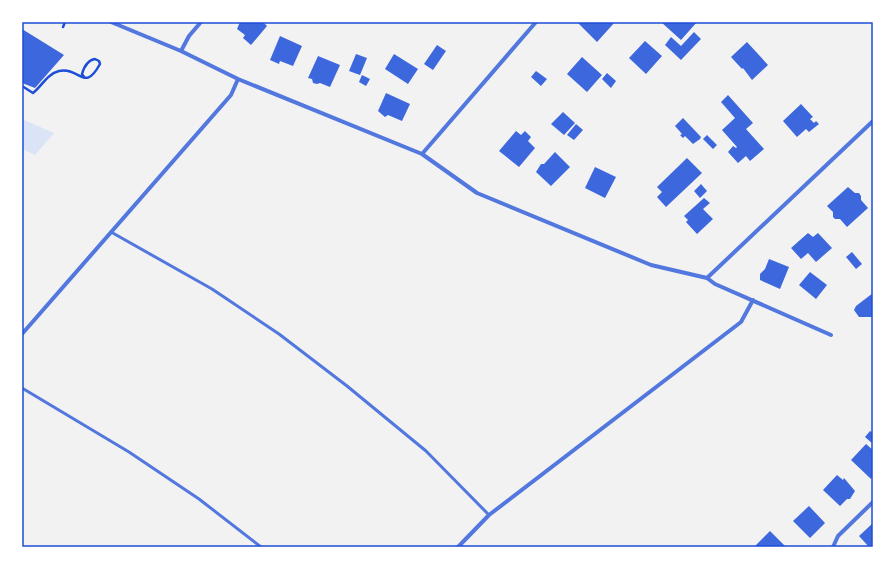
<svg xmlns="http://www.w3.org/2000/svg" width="895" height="569" font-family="'PT Serif',serif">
<rect width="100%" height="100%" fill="#f2f2f2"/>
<!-- green -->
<path fill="#dbe4f7" d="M 22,119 L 54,133 L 35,155 L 22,149 Z"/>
<!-- building -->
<path fill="#3d67dc" d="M 240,22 L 263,22 L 267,26 L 251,45 L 243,38 L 245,35 L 237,29 Z
M 577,22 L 615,22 L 597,42 Z
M 661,22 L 697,22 L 681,40 Z
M 22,29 L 64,55 L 35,88 L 22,83 Z
M 694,32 L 701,39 L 681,60 L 665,45 L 671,37 L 681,46 Z
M 280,36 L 302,46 L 293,66 L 280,61 L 279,64 L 270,60 Z
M 645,41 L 662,56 L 646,74 L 629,58 Z
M 747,42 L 768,65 L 752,80 L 743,68 L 742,69 L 731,57 Z
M 437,45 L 446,51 L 433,70 L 424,64 Z
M 356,54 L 367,58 L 360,75 L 349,71 Z
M 394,54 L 418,69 L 408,84 L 385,69 Z
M 318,56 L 340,65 L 330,87 L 320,83 L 317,84 L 313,83 L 312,79 L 308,78 Z
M 582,57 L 602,75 L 587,92 L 567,74 Z
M 536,71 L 547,79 L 541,86 L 531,77 Z
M 607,73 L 616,81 L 611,88 L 602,79 Z
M 362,75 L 370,79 L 366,86 L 359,82 Z
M 386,93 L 410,104 L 402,121 L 388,115 L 385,117 L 378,111 Z
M 728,95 L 753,123 L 746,129 L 764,149 L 750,161 L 746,156 L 738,163 L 728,152 L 733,146 L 736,148 L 737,147 L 722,130 L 735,118 L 721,102 Z
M 801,104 L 813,117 L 810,119 L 814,123 L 816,121 L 819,124 L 809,132 L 806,129 L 797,137 L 783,121 Z
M 563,112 L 575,123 L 564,135 L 551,124 Z
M 683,118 L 701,137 L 700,139 L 693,144 L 685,136 L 683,138 L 680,135 L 682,134 L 675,126 Z
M 576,124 L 583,130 L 574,140 L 567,135 Z
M 516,131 L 521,135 L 525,131 L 531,137 L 528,141 L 535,148 L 519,167 L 499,151 Z
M 707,135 L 717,145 L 713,149 L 703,139 Z
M 555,152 L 570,167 L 551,186 L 536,172 L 541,164 L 544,164 Z
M 687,158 L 702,173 L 666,207 L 657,197 L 662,192 L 657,187 Z
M 595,167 L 616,177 L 605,198 L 585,188 Z
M 701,184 L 707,191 L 700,198 L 694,191 Z
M 848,187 L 855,193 L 859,193 L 861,196 L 861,200 L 868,208 L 847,227 L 840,219 L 835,219 L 833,217 L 833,212 L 827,206 Z
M 704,198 L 710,203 L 703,209 L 713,219 L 697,234 L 686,222 L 688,220 L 684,216 Z
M 808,233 L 813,237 L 818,233 L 832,248 L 816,262 L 808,253 L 801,259 L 791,248 Z
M 852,252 L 862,264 L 856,269 L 846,257 Z
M 769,259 L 789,267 L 780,289 L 760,280 L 760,274 L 765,269 Z
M 810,272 L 827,285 L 816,299 L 799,285 Z
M 873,293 L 873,317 L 859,317 L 854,310 L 856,306 Z
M 870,431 L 873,433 L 873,444 L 865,437 Z
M 866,444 L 873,450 L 873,476 L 871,479 L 851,460 Z
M 837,475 L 843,480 L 844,478 L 855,491 L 850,499 L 847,499 L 840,506 L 823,490 Z
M 809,506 L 825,523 L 810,538 L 793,521 Z
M 873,523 L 873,547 L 869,547 L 859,536 Z
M 770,531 L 786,547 L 756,547 L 755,546 Z"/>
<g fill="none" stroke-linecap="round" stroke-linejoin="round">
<!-- path -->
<path stroke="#1d4ed8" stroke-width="2.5" d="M 63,27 L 65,22
M 22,86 L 33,93 C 42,86 47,74 59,71 C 81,67 84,93 100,64 L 99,61 L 95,59 C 88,60 84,67 82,74 L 84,77"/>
<!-- service -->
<path stroke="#5277de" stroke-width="3" d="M 111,232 L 212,289 L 279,334 L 347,386 L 426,451 L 489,515
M 22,388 L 129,452 L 199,499 L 261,547"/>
<!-- minor -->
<path stroke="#5277de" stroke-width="4" d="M 111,22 L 181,51 L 238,79 L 422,154 L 477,193 L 651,265 L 707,278 L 715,284 L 831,335
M 181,51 L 189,36 L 201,22
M 422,154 L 536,22
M 707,278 L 873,121
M 22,334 L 231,95 L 238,79
M 458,547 L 489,515 L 741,322 L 753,300
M 833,547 L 838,536 L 873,502"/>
</g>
<!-- border -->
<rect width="895" height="569" fill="none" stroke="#ffffff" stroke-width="46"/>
<rect x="23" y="23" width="849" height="523" fill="none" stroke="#1d4ed8" stroke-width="1.5"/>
</svg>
